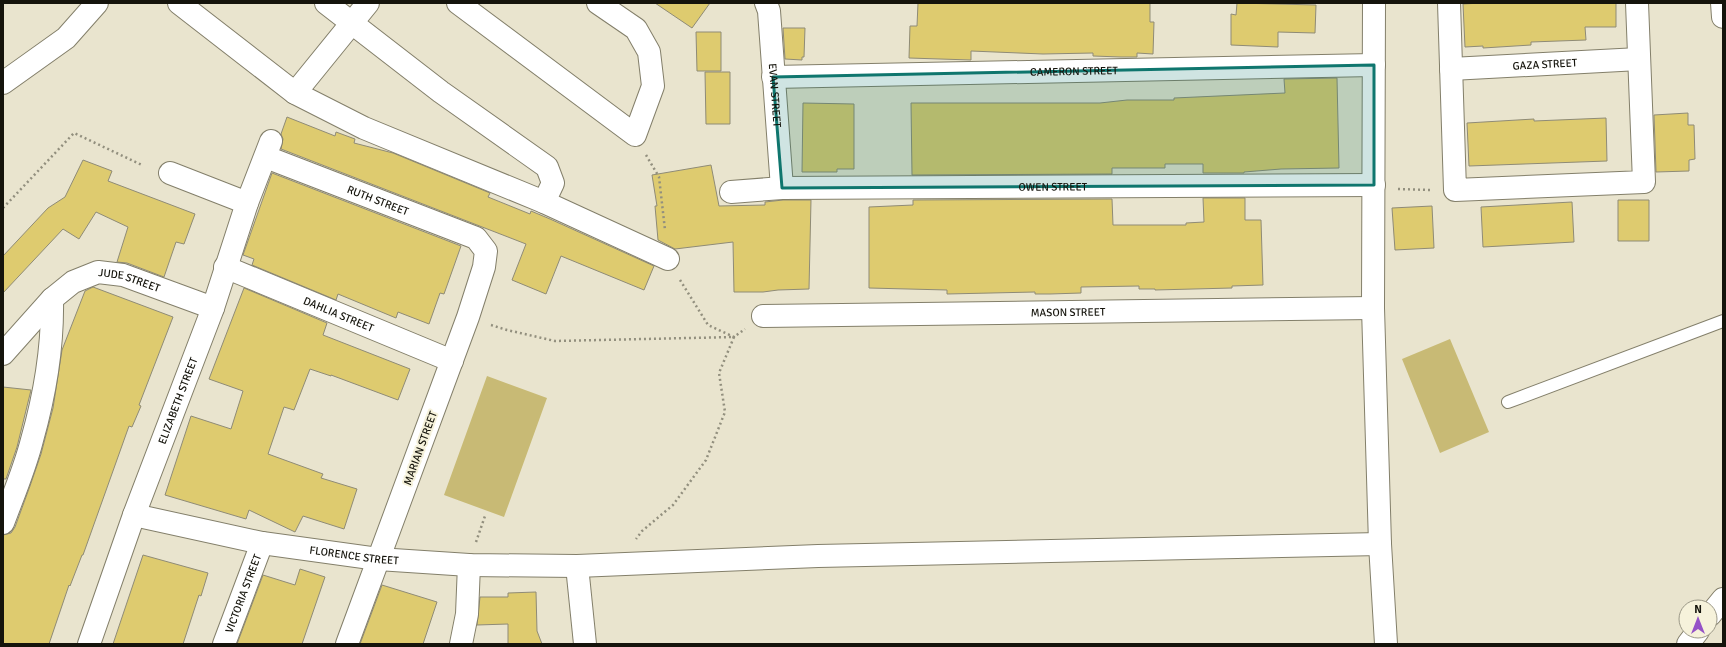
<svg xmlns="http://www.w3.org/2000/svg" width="1726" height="647" font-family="Signika,sans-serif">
<rect width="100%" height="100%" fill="#e9e4ce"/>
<!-- green -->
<path fill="#c8ba75" d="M 1450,339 L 1489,432 L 1440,453 L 1402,359 Z
M 487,376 L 547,398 L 504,517 L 444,495 Z"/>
<!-- building -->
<path fill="#decb6f" stroke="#8f8b76" d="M 655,3 L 710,3 L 692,28 Z
M 918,3 L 1150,3 L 1150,22 L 1154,22 L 1153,54 L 1137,53 L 1137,57 L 1121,57 L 1093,56 L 1093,53 L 1043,54 L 971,51 L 971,60 L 909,58 L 910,26 L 917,26 Z
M 1237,3 L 1316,5 L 1315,33 L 1278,32 L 1278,47 L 1231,45 L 1231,14 L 1236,15 Z
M 1481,3 L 1616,3 L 1616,27 L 1585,27 L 1586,40 L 1531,42 L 1531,45 L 1483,48 L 1483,46 L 1465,47 L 1463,4 Z
M 783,28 L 805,28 L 804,57 L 802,57 L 802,60 L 785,59 Z
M 696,32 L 721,32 L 721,71 L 697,71 Z
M 705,72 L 730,72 L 730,124 L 706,124 Z
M 1337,78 L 1339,168 L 1281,169 L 1244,172 L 1244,173 L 1203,173 L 1203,164 L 1165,164 L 1165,168 L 1112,168 L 1112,174 L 912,175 L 911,103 L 1100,103 L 1127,100 L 1174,100 L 1174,98 L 1285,93 L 1284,79 Z
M 803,103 L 854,104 L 854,169 L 837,169 L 837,172 L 802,172 Z
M 1688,113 L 1688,125 L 1694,125 L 1695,159 L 1689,160 L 1689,171 L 1656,172 L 1654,115 Z
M 287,117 L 335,136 L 336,132 L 355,139 L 354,143 L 393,153 L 490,193 L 488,197 L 530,214 L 531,211 L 550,219 L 654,266 L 644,290 L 561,256 L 546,294 L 512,280 L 526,244 L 281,149 L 283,139 L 281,134 Z
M 1606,118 L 1607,161 L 1469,166 L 1467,123 L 1534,119 L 1534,121 Z
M 83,160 L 112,171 L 108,181 L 195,214 L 184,244 L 176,242 L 164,277 L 127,263 L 117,262 L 128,227 L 96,212 L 79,239 L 63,229 L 3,293 L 3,256 L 48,208 L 65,197 Z
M 711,165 L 719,206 L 765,205 L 765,202 L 783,200 L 811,200 L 809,289 L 778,290 L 763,292 L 734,292 L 733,242 L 675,249 L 658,240 L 655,206 L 657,206 L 652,175 Z
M 272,173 L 461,246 L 444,294 L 440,293 L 429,324 L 398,312 L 396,318 L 338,294 L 336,300 L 252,265 L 254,259 L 243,255 Z
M 1203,198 L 1245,198 L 1245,220 L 1261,220 L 1263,285 L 1232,286 L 1232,288 L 1155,290 L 1155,289 L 1139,289 L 1139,286 L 1081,287 L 1081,293 L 1050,294 L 1035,294 L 1035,292 L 947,294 L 947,290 L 869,288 L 869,207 L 913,205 L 913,200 L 1112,199 L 1113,225 L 1186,225 L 1186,223 L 1204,222 Z
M 1618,200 L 1649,200 L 1649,241 L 1618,241 Z
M 1572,202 L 1574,242 L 1483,247 L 1481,207 Z
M 1432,206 L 1434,248 L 1395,250 L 1392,208 Z
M 93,287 L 173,317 L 139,405 L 141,406 L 132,427 L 129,426 L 83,555 L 82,555 L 70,586 L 69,585 L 49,644 L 3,644 L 3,535 L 11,533 L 15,527 L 30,486 L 41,454 L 53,408 L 62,350 L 85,291 Z
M 244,288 L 327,323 L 323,335 L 410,369 L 398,400 L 331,375 L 331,376 L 310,369 L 294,410 L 284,407 L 268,454 L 323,474 L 321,478 L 357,489 L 344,529 L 303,516 L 295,532 L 249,510 L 246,519 L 165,495 L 191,416 L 231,429 L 243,391 L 209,379 Z
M 3,387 L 31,390 L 17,447 L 6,479 L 3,479 Z
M 143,555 L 208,573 L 201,596 L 199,595 L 183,644 L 113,644 Z
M 300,569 L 325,577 L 302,644 L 237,644 L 263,575 L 295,585 Z
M 382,585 L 437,602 L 423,644 L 360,644 Z
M 536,592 L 537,631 L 542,644 L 508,644 L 508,624 L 477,625 L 480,597 L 508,597 L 508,593 Z"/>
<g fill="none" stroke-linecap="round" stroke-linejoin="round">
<!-- service casing -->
<g stroke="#837f6a" stroke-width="14">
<path id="service" d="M 1508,402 L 1723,321"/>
</g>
<!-- minor casing -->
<g stroke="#837f6a" stroke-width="24">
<g id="minor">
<path d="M 179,3 L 295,93 L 364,128 L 544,202 L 668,259"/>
<path d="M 326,3 L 441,92 L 547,167 L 553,183 L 544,202"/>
<path d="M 458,3 L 635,135 L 653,86 L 649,52 L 636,29 L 598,3"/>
<path id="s1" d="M 766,3 L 769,11 L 782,188"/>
<path d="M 1374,3 L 1373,308 L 1380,544 L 1386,644"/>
<path d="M 1449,3 L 1455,190 L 1644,182 L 1637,3"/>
<path d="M 1722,3 L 1723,17"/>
<path id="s2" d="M 1451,69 L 1639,59"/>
<path id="s3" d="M 773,77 L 1374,65"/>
<path d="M 3,83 L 66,38 L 97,3"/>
<path d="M 295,93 L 368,3"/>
<path id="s4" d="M 266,157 L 476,238 L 486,251 L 484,267 L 468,317 L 347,644"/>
<path d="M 170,173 L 247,203"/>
<path id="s5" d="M 731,192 L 782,188 L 1374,185"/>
<path id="s6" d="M 225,267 L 452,361"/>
<path id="s7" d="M 763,316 L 1373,308"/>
<path id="s8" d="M 3,354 L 52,299 L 73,282 L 98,272 L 123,275 L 213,308"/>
<path id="s9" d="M 134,515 L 262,543 L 378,559 L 469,565 L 577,566 L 818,556 L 1380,544"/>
<path d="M 3,523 C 13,496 25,468 32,440 C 45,394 53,346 52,299"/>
<path d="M 577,566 L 585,644"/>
<path d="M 1710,615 L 1723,599"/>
<path id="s10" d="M 89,644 L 134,515 L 213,308 L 247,203 L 271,141"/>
<path id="s11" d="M 224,644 L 262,543"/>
<path d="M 461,644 L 467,614 L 469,565"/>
<path d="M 1688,644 L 1698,631"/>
</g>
</g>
<!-- path -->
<path stroke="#928f7e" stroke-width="2.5" stroke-dasharray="2 3" stroke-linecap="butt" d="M 646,155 L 659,177 L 665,230
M 1398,189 L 1430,190
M 3,208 L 74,133 L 142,165
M 680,280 L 708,325 L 734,337 L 745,329
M 491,325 L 507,330 L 555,341 L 734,337 L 719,373 L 725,412 L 706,460 L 673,505 L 642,531 L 636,539
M 476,542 L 485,516"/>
<!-- service -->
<use href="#service" stroke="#fff" stroke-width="12"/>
<!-- minor -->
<use href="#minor" stroke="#fff" stroke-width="22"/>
</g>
<!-- marked area -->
<path fill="#0f766e" fill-opacity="0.2" stroke="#0f766e" stroke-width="3" stroke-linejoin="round" d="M 1374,65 L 1374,185 L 782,188 L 773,77 Z"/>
<g text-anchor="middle" stroke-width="4" stroke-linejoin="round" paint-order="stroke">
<!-- street labels -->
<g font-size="11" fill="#15140c" stroke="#f6f2db">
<text dy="4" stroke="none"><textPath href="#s2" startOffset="94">GAZA STREET</textPath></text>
<text dy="4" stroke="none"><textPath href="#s3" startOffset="301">CAMERON STREET</textPath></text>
<text dy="4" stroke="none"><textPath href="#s1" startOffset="93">EVAN STREET</textPath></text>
<text dy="4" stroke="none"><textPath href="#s5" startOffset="322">OWEN STREET</textPath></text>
<text dy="4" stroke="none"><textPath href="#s4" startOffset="120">RUTH STREET</textPath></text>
<text dy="4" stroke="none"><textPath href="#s8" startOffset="160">JUDE STREET</textPath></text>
<text dy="4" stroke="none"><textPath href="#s7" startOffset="305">MASON STREET</textPath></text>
<text dy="4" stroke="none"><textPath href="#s6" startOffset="123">DAHLIA STREET</textPath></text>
<text dy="4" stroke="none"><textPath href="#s10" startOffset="259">ELIZABETH STREET</textPath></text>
<text transform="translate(420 448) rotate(-70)" y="4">MARIAN STREET</text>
<text dy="4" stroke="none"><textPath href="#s9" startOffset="224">FLORENCE STREET</textPath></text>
<text dy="4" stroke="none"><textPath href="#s11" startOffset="54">VICTORIA STREET</textPath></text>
</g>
</g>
<!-- border -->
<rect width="1726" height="647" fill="none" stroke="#15140c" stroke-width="8"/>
<!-- north arrow -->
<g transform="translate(1698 619)"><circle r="19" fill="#f6f2db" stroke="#9c9988"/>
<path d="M0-3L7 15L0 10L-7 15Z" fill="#9552c7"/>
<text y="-6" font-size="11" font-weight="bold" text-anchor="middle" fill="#15140c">N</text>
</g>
</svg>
